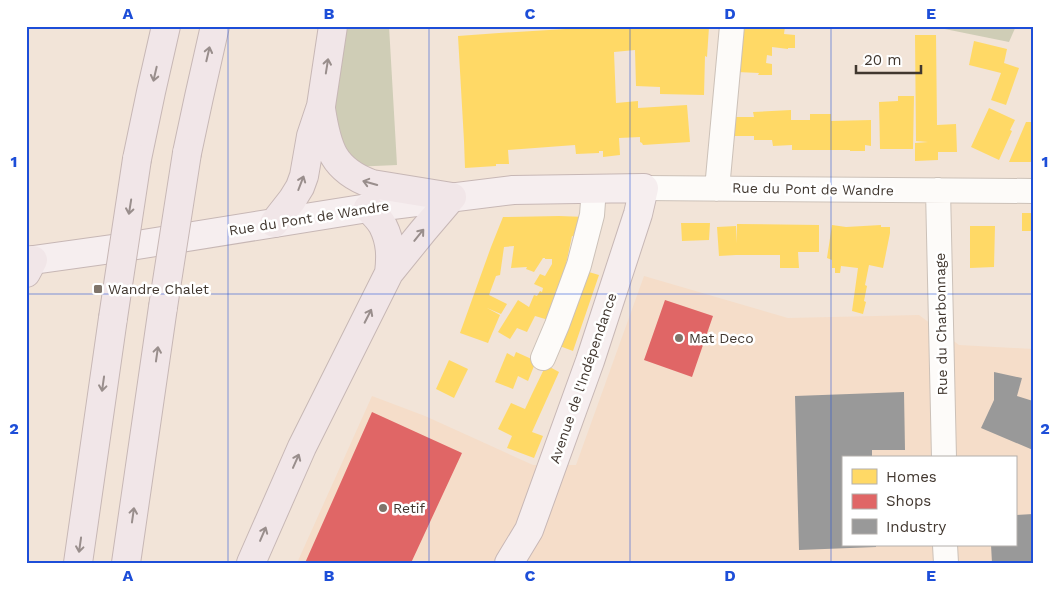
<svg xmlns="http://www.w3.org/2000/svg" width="1059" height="589" font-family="'Work Sans',sans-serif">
<rect width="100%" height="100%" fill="#f2e4d8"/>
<!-- built -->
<path fill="#f5ddc9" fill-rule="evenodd" d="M 644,276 L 788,318 L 919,315 L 959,345 L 1033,349 L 1033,563 L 297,563 L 372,396 L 425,416 L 533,465 L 576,465 ZM 843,458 L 1015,458 L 1015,545 L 843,545 Z"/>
<!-- green -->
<path fill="#cfcdb6" d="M 344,26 L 389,26 L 397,165 L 352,167 L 330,113 Z
M 930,26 L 1016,26 L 1009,42 Z"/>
<!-- homes -->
<path fill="#ffd966" d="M 615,26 L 709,27 L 707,57 L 705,56 L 704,95 L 660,94 L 660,87 L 636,86 L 635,50 L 614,52 L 616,103 L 638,101 L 638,108 L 687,105 L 690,142 L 643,145 L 642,143 L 640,142 L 640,137 L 619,138 L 620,155 L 603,157 L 603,151 L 599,151 L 599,153 L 576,154 L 575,145 L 508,150 L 509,164 L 496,164 L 496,166 L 465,168 L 464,141 L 458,36 L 499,33 Z
M 742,26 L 785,26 L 784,34 L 795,35 L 795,48 L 788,48 L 788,49 L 772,47 L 772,56 L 767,55 L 766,63 L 772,64 L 772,75 L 758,75 L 759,73 L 737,72 Z
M 915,35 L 936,35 L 937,125 L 956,124 L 957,152 L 938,152 L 938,160 L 915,161 L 915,143 L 928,142 L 916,141 Z
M 974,41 L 1007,49 L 1004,63 L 1019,68 L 1006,105 L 991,100 L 1001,73 L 969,65 Z
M 898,96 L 914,96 L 913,149 L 880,149 L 879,102 L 898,101 Z
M 989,108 L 1015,120 L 1010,130 L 1012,131 L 999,160 L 971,147 Z
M 791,110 L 791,120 L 810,120 L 810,114 L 831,114 L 831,121 L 871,120 L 871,146 L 865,145 L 865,151 L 850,151 L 850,150 L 792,150 L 792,145 L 773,146 L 772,140 L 754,140 L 754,136 L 735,136 L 735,117 L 754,117 L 753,112 Z
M 1026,122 L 1033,122 L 1033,162 L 1009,162 Z
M 1022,213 L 1033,213 L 1033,231 L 1022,231 Z
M 559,216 L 586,217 L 579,238 L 572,236 L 565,269 L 552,321 L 535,316 L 527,332 L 517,328 L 510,339 L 498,332 L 518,300 L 529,307 L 534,295 L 537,296 L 540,291 L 542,292 L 543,288 L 534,284 L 540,274 L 545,276 L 552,264 L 552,259 L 545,259 L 545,258 L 543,258 L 534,272 L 526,269 L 527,267 L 511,268 L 514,246 L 504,247 L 500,275 L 496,276 L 489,295 L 507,304 L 501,314 L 487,308 L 500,315 L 488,343 L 460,333 L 491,247 L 503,217 Z
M 681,223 L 710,223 L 709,240 L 682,241 Z
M 737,224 L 819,225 L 819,252 L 798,252 L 799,268 L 780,268 L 780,255 L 736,255 L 719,256 L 717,227 L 736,226 L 737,243 Z
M 832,225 L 846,227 L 881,225 L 881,227 L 890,227 L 890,233 L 883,268 L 869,265 L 865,285 L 867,286 L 864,301 L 866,302 L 863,314 L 852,311 L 858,268 L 841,266 L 840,273 L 835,273 L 835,268 L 832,268 L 832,260 L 827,258 Z
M 970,226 L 995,226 L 994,267 L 970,268 Z
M 582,270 L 599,275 L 573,351 L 557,345 Z
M 516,352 L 536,361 L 528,381 L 518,376 L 513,389 L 495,382 L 507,353 L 514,357 Z
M 449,360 L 468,369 L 454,398 L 436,389 Z
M 546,365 L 559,372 L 532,432 L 543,436 L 534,458 L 507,448 L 512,436 L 498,429 L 511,403 L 525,409 L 532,394 Z"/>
<!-- shops -->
<path fill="#e06666" d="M 665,300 L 713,316 L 692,377 L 644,360 Z
M 372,412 L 462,453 L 411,563 L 305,563 Z"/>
<!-- industry -->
<path fill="#999" d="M 994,372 L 1022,378 L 1017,396 L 1033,401 L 1033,450 L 981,428 L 994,400 Z
M 904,392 L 905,450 L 872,450 L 872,458 L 843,458 L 843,545 L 876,545 L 876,547 L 799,550 L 795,396 Z
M 1033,514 L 1033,563 L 992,563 L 991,545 L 1015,545 L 1015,515 Z"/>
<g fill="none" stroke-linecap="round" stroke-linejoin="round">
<!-- minor casing -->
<g stroke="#ccc1b8" stroke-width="26">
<path id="minor" d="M 644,188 L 1033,191
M 717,189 L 732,26
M 938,190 L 944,458
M 543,358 L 557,325 L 579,265 L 592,215 L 594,188
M 945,545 L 946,563"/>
</g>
<!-- major casing -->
<g stroke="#c7b7b5" stroke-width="30">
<path id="major" d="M 26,261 L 112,249 L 368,208 L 513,190 L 644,188 L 638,214 L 590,361 L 529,530 L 509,563"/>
</g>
<!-- highway casing -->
<g stroke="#c7b7b5" stroke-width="30">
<path id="highway" d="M 321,109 C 327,148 333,170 372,184 L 452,197
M 187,153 L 199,97 L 215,26
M 137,159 L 151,92 L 166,26
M 368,208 C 373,213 380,220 383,226 C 391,242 391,257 389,273
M 274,223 L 292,200 L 300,187 L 304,176 L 311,136 L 321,106 L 333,26
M 26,273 L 33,260
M 78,563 L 113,318
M 126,563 L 163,307
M 251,563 L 302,447 L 389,273 L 423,231 L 452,197"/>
</g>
<!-- minor -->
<use href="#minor" stroke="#fdfbf9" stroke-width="24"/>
<!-- major -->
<use href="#major" stroke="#f6eeef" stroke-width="28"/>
<!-- highway -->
<use href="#highway" stroke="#f1e6e8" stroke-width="28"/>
<!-- highway-bridge casing -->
<g stroke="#c7b7b5" stroke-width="30" stroke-linecap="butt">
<path id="highway-bridge" d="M 163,307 L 187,153
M 113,318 L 137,159"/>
</g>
<!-- highway-bridge -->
<use href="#highway-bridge" stroke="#f1e6e8" stroke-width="28"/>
</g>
<!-- one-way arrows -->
<defs><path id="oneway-shaft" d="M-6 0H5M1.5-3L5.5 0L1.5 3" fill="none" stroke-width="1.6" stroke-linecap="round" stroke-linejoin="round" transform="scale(1.25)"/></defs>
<g stroke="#998e8c">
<use href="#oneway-shaft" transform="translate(208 54) rotate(-77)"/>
<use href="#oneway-shaft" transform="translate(327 66) rotate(-81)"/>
<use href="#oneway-shaft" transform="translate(155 74) rotate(103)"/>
<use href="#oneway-shaft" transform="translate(301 183) rotate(-69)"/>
<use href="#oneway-shaft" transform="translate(370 183) rotate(-164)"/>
<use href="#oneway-shaft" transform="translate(130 207) rotate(99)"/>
<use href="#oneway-shaft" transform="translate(419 235) rotate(-51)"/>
<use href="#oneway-shaft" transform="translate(368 316) rotate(-63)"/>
<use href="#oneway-shaft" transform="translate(157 354) rotate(-82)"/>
<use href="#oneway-shaft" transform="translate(103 384) rotate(98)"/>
<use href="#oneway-shaft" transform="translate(296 461) rotate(-66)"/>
<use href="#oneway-shaft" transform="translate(133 515) rotate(-82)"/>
<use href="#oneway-shaft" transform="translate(263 534) rotate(-67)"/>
<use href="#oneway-shaft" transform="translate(80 545) rotate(98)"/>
</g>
<!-- grid -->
<path fill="none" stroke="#1d4ed8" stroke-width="1" stroke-opacity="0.55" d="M 228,26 L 228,563M 429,26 L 429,563M 630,26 L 630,563M 831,26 L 831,563M 26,294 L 1033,294"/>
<!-- markers -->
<g fill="#7f746a" stroke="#fff" stroke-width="2">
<rect x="93" y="284" width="10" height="10" rx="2.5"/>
<circle cx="679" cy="338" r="5"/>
<circle cx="383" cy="508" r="5"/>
</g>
<g text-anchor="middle" stroke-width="5" stroke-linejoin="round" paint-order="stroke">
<!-- street labels -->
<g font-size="14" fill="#41372f" stroke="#fff">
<text transform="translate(813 189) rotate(1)" y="5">Rue du Pont de Wandre</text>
<text transform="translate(309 218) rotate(-9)" y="5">Rue du Pont de Wandre</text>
<text transform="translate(941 324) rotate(-91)" y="5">Rue du Charbonnage</text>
<text transform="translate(583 378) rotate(-71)" y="5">Avenue de l'Indépendance</text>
</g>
<!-- poi labels -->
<g font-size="14" fill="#41372f" stroke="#fff" text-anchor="start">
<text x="108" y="294">Wandre Chalet</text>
<text x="689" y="343">Mat Deco</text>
<text x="393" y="513">Retif</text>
</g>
</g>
<!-- border -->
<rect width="1059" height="589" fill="none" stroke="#ffffff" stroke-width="55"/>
<!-- legend -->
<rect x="842" y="456" width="175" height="90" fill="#ffffff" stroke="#b3afac"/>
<rect x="852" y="469" width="25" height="15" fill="#ffd966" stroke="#b3afac"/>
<text x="886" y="482" font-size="15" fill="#41372f">Homes</text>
<rect x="852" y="494" width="25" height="15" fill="#e06666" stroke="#b3afac"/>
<text x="886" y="506" font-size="15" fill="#41372f">Shops</text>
<rect x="852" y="519" width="25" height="15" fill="#999999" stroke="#b3afac"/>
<text x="886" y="532" font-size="15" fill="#41372f">Industry</text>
<!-- scale -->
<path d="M856 65v8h65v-8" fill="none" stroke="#41372f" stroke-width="2.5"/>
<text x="864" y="65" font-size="15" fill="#41372f" stroke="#ffffff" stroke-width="4" paint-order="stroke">20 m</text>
<rect x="28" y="28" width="1004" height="534" fill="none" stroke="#1d4ed8" stroke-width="2"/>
<g font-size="16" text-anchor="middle" font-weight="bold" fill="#1d4ed8">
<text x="128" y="19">A</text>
<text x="329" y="19">B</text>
<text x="530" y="19">C</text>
<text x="730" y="19">D</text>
<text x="931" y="19">E</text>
<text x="14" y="167">1</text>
<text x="1045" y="167">1</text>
<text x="14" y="434">2</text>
<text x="1045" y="434">2</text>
<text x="128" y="581">A</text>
<text x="329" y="581">B</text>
<text x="530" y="581">C</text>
<text x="730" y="581">D</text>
<text x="931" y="581">E</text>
</g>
</svg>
